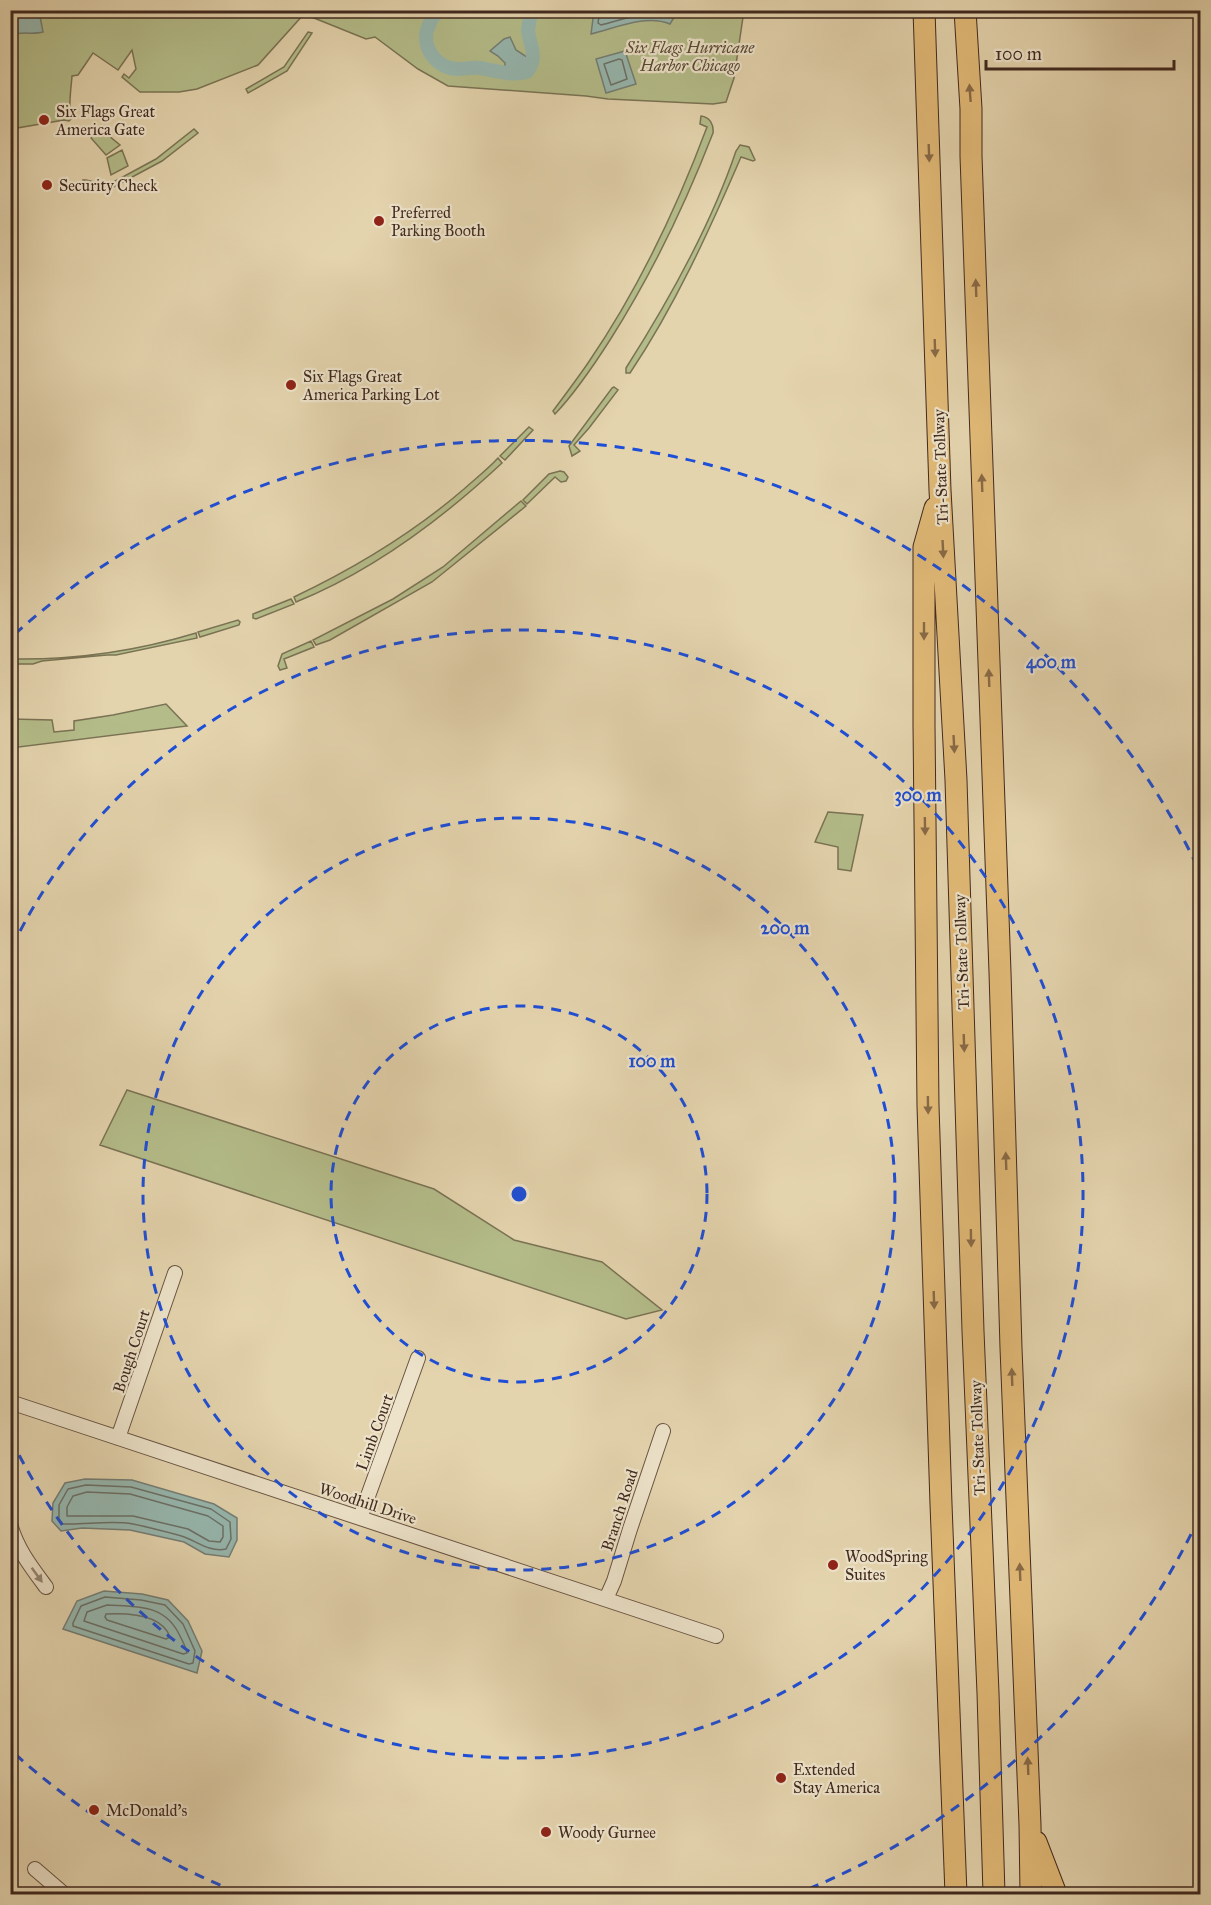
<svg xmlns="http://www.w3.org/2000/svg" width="1211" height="1905" font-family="'IM FELL Great Primer',serif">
<rect width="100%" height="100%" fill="#e4d4ae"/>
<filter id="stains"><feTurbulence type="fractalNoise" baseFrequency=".00333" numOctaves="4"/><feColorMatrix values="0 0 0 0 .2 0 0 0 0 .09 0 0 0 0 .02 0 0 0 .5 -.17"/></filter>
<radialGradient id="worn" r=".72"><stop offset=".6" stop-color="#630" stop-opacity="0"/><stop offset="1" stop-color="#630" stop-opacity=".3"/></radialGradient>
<!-- green -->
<path fill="#b4bd8a" stroke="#7a7354" stroke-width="1.5" d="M 11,11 L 743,11 L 743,17 L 734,78 L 726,102 L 713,104 L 608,99 L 586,96 L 448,86 L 418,69 L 375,37 L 366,39 L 304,14 L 258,65 L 197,89 L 179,92 L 140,92 L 122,77 L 124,74 L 129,78 L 136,69 L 132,50 L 118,70 L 93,53 L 78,75 L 72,76 C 71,90 68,106 71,119 L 69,121 L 64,120 L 11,129 Z
M 308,32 L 312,33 L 287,71 L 248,93 L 246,89 L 284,67 Z
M 701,116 C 710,117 714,125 713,133 C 685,205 652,274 610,340 C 594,365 576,392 555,414 L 553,411 C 565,395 577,379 588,363 C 638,290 676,210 707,127 L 700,124 Z
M 194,129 L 198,133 L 162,161 L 108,190 L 84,185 L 83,180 L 86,180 L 108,185 L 156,159 Z
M 94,132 L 109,136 L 120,145 L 106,155 L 91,138 Z
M 740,145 L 749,147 L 755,160 L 753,161 L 741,157 C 709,231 675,306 630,373 L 626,373 L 626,368 C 668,302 711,225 736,151 Z
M 122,150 L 128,166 L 111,175 L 107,158 Z
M 614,387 L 618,390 L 589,428 L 574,445 L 580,451 L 572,456 L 569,446 L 612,388 Z
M 529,427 L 533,430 L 505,460 L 500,456 Z
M 498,458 L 502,463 C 442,519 373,571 296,602 L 294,597 C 355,568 413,533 464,489 C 475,479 488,469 498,458 Z
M 560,471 L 564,472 L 568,477 L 566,481 L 561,482 L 555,477 L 527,504 L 523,500 L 549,474 Z
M 521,501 L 526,506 L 432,582 L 330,640 L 316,645 L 313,640 L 393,599 L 443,567 Z
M 291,599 L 294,604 L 256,619 L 253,618 L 253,614 Z
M 238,620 L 240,622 L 239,625 L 200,637 L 198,632 Z
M 196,633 L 197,638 L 116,655 L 107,655 L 42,661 L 33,664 L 11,664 L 11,659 C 72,660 137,651 196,633 Z
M 311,641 L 314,647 L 284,659 L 287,668 L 280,670 L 278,666 L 282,654 Z
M 166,704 L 187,726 L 11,748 L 11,719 L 52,720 L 54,732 L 74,730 L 74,721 L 113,715 Z
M 828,812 L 863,815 L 851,871 L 838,869 L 838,847 L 815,842 Z
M 127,1090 L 434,1189 L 514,1240 L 602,1262 L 662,1310 L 626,1319 L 100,1145 Z"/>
<!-- water -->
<path fill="#96b7af" stroke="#747e75" stroke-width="1.5" d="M 11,10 L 39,11 L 43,32 C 32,35 22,31 11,35 Z
M 594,11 L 594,10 L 678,11 L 670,24 C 646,14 616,28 591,34 Z
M 510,37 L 516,50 L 533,61 L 527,72 L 501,74 L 505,68 L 505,63 L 498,56 L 490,51 L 504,39 Z
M 625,51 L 636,84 L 606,93 L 596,59 Z
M 85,1479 L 132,1480 L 214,1504 L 237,1518 L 237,1540 L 229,1557 L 205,1554 L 184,1542 L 130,1530 L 82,1528 L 61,1531 L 52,1521 L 53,1503 L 65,1483 Z
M 104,1591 L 142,1594 L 168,1600 L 188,1621 L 202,1651 L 197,1673 L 63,1629 L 77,1601 Z"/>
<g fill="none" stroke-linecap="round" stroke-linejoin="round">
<!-- shore -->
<path stroke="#6b7067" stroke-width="1.5" d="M 600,10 L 598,23 L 601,25 C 622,20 646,10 667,15 L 671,10
M 619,59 L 622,60 L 627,79 L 611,85 L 604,64 Z
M 86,1485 L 131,1487 L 211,1509 L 230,1522 L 231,1539 L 226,1549 C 208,1553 195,1539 178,1535 C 163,1531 148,1527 133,1524 C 110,1520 86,1525 63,1524 L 59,1519 L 59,1505 L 68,1489 Z
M 87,1492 L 130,1494 L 208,1516 L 223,1526 L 223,1537 L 220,1542 L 209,1541 L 188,1529 L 133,1516 L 67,1516 L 67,1507 L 73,1496 Z
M 105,1597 L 141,1600 L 165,1605 L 183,1624 L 195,1651 L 193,1663 L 189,1664 L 73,1626 L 73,1623 L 81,1606 Z
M 107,1605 C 138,1607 165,1604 180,1636 C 183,1642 186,1647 187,1653 L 183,1654 L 84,1621 L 87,1612 Z
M 106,1614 C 127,1613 162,1614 170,1637 L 166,1639 L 107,1620 L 105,1617 Z"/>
<!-- canal -->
<path stroke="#96b7af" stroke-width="14" d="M 427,30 L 432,18 L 440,10
M 426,34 C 425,53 439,68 457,69 C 465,69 473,67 480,68 C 497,71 510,76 527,72 C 534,63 534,55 531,44
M 530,41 L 528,31 L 531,10"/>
<!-- minor casing -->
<g stroke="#695443" stroke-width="16">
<path id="minor" d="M 10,1402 L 716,1636
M 118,1438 L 175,1273
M 360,1518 L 418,1358
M 10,1524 C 17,1549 31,1567 46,1587
M 606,1599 L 614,1581 L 630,1529 L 663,1431
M 35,1869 L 64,1894"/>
</g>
<!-- highway casing -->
<g stroke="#40291f" stroke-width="23">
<path id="highway" d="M 924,10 L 940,490 L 956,780 L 973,1331 L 988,1693 L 994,1894
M 965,10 L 971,109 L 971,156 L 1000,972 L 1011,1348 L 1030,1825 L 1031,1894
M 935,508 L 924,547 L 924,725 L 928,1106 L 941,1504 L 956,1894
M 1036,1842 L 1056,1894"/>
</g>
<!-- minor -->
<use href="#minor" stroke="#ede3ca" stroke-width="14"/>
<!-- highway -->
<use href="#highway" stroke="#e2ba77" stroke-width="21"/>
</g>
<!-- one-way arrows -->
<defs><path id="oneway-solid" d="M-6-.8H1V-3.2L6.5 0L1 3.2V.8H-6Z" transform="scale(1.5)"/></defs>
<g fill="#896a47">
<use href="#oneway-solid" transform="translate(970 93) rotate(-94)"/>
<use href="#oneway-solid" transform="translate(929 153) rotate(88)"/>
<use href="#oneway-solid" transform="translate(976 288) rotate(-92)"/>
<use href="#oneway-solid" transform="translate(935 348) rotate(88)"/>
<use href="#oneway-solid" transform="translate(982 483) rotate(-92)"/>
<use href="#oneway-solid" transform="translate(943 549) rotate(87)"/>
<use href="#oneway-solid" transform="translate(924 631) rotate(90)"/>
<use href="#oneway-solid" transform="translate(989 678) rotate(-92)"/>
<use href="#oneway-solid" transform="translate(954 744) rotate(87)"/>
<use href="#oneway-solid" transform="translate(925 826) rotate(89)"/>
<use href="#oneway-solid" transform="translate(964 1043) rotate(88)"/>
<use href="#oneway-solid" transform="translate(928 1105) rotate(89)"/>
<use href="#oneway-solid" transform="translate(1006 1161) rotate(-92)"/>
<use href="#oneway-solid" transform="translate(971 1238) rotate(89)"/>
<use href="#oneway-solid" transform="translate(934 1300) rotate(88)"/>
<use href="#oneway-solid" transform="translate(1012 1377) rotate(-92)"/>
<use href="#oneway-solid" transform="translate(1020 1572) rotate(-92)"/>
<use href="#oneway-solid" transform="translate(1028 1766) rotate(-92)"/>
</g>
<use fill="#968674" href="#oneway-solid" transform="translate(37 1575) rotate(54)"/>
<!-- distance rings -->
<g fill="none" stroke="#1d4ed8" stroke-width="3" stroke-dasharray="10 8">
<circle cx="519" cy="1194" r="188"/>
<circle cx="519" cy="1194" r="376"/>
<path d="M12 947A564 564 0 1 1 12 1441"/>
<path d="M1199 1518A753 753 0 0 1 801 1892M237 1892A753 753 0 0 1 15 1754M15 634A753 753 0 0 1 1199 870"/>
</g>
<!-- markers -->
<g fill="#8f2418" stroke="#ede3ca" stroke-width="2">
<circle cx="44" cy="120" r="6"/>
<circle cx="47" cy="185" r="6"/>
<circle cx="379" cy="221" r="6"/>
<circle cx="291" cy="385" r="6"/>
<circle cx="833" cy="1565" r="6"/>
<circle cx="781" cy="1778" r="6"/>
<circle cx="94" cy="1810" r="6"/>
<circle cx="546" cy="1832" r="6"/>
</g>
<g text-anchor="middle" stroke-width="4.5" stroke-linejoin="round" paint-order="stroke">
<!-- park labels -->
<g font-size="16" font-style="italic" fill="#574734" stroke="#ede3ca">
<text x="690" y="53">Six Flags Hurricane<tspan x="690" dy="18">Harbor Chicago</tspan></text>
</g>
<!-- poi labels -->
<g font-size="16" fill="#40291f" stroke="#ede3ca" text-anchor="start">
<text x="56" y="117">Six Flags Great<tspan x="56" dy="18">America Gate</tspan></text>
<text x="59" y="191">Security Check</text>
<text x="391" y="218">Preferred<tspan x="391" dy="18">Parking Booth</tspan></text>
<text x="303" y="382">Six Flags Great<tspan x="303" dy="18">America Parking Lot</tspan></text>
<text x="845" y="1562">WoodSpring<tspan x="845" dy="18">Suites</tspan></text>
<text x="793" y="1775">Extended<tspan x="793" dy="18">Stay America</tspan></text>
<text x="106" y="1816">McDonald's</text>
<text x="558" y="1838">Woody Gurnee</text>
</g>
<!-- street labels -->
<g font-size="16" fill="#40291f" stroke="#ede3ca">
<text transform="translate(940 467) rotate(-92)" y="6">Tri-State Tollway</text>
<text transform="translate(961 952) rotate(-92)" y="6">Tri-State Tollway</text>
<text transform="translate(131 1351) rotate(-72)" y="6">Bough Court</text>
<text transform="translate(374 1432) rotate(-70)" y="6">Limb Court</text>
<text transform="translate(977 1438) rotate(-92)" y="6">Tri-State Tollway</text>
<text transform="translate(368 1503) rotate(18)" y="6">Woodhill Drive</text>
<text transform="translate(619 1510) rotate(-72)" y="6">Branch Road</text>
</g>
</g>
<circle cx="519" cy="1194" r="9" fill="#1d4ed8" stroke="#ede3ca" stroke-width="3"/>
<g font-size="18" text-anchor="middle" font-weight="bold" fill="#1d4ed8" stroke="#ede3ca" stroke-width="4.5" stroke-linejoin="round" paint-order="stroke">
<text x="1051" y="668">400 m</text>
<text x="918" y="801">300 m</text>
<text x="785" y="934">200 m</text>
<text x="652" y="1067">100 m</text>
</g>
<!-- margin -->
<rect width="1211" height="1905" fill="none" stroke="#e4d4ae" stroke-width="36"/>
<rect x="12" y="12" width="1187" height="1881" fill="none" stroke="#40291f" stroke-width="3"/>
<rect x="18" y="18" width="1175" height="1869" fill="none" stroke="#40291f" stroke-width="1.5"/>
<!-- scale -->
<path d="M986 60v9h188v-9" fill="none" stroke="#40291f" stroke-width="3"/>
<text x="995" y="60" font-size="18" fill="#40291f" stroke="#ede3ca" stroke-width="4.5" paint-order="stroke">100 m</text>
<rect width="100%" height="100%" filter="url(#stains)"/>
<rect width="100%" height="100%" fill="url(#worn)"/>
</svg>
